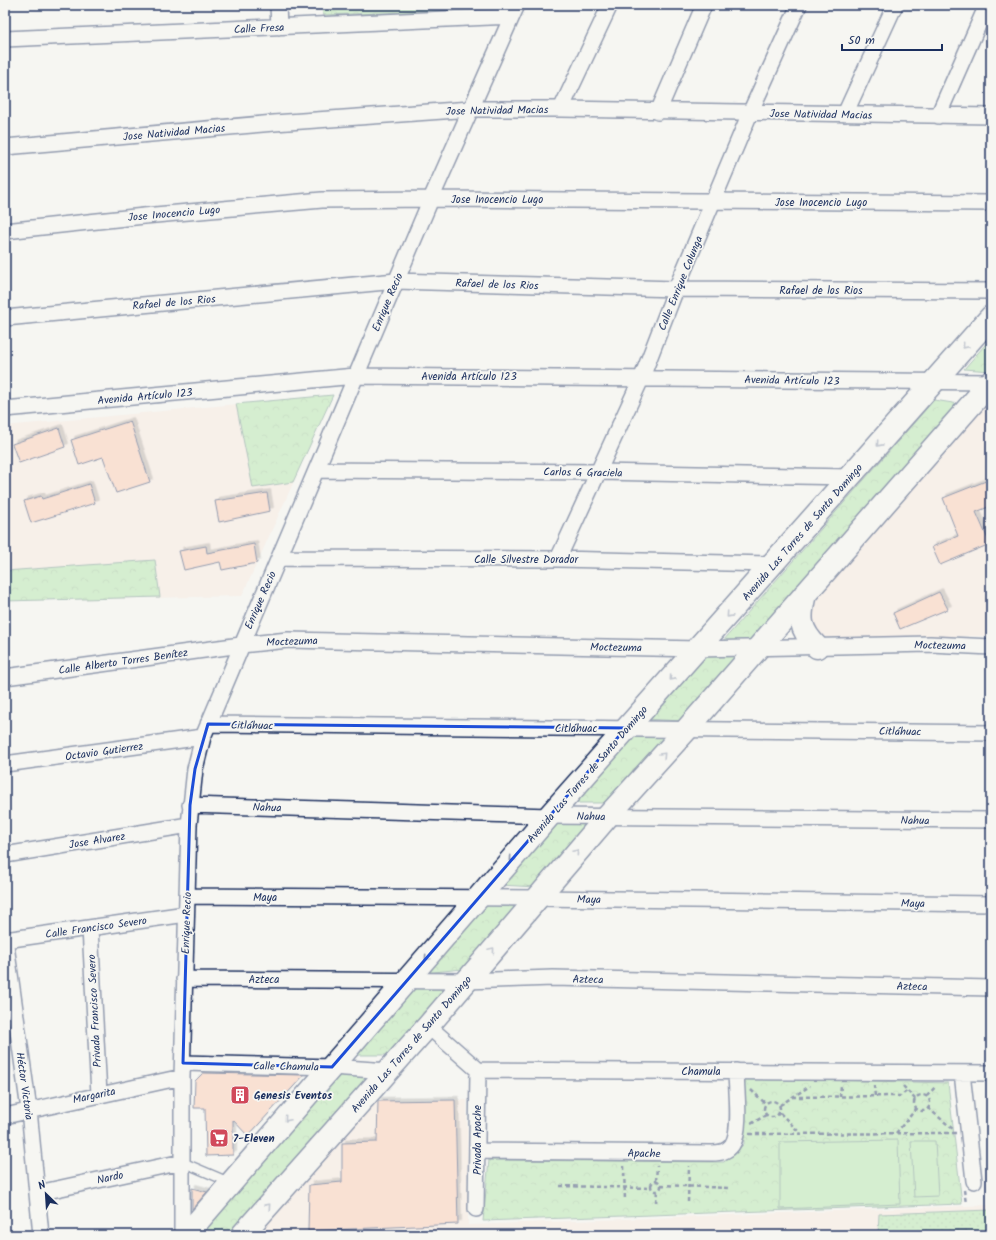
<svg xmlns="http://www.w3.org/2000/svg" width="996" height="1240" font-family="Kalam,sans-serif">
<defs>
<pattern id="grass-dots" width="8" height="8" patternUnits="userSpaceOnUse"><rect width="8" height="8" fill="#aee4a7"/><path d="M2 2h.1M6 6h.1" fill="none" stroke="#95c492" stroke-width="1.8" stroke-linecap="round"/></pattern>
<pattern id="forest-crowns" width="20" height="18" patternUnits="userSpaceOnUse"><rect width="20" height="18" fill="#aee4a7"/><path d="M2 6a3 3 0 1 1 6 0M12 15a3 3 0 1 1 6 0" fill="none" stroke="#95c492"/></pattern>
<filter id="shadow"><feDropShadow dx="3.5" dy="-3.5" stdDeviation="0" flood-color="#0004"/></filter>
</defs>
<rect width="100%" height="100%" fill="#f6f6f2"/>
<filter id="ink" filterUnits="userSpaceOnUse"><feTurbulence type="fractalNoise" baseFrequency=".025" numOctaves="2"/><feDisplacementMap in="SourceGraphic" scale="8" xChannelSelector="R" yChannelSelector="G"/><feConvolveMatrix kernelMatrix="1 2 1 2 8 2 1 2 1" color-interpolation-filters="sRGB"/></filter>
<g filter="url(#ink)">
<!-- built -->
<path fill="#f8e8de" d="M 333,395 L 242,596 L 5,601 L 5,426 Z
M 991,398 L 991,636 L 819,637 L 805,604 Z
M 467,1100 L 468,1225 L 991,1205 L 991,1235 L 254,1235 L 371,1101 Z"/>
<!-- grass -->
<path fill="url(#grass-dots)" stroke="#648a82" d="M 991,1210 L 991,1235 L 971,1235 L 967,1231 L 878,1234 L 879,1214 Z"/>
<!-- forest -->
<path fill="url(#forest-crowns)" stroke="#648a82" d="M 322,5 L 502,5 L 501,9 L 323,15 Z
M 991,338 L 991,371 L 964,369 Z
M 333,395 L 293,482 L 253,488 L 236,404 Z
M 934,400 L 959,404 L 757,643 L 723,641 Z
M 155,560 L 160,597 L 5,601 L 5,571 Z
M 742,653 L 683,721 L 644,719 L 701,654 Z
M 631,734 L 669,735 L 610,803 L 572,803 Z
M 555,821 L 592,822 L 536,887 L 500,885 Z
M 487,899 L 526,899 L 463,969 L 423,973 Z
M 448,985 L 389,1055 L 349,1055 L 411,986 Z
M 335,1069 L 375,1071 L 231,1235 L 192,1235 Z
M 747,1078 L 948,1083 L 962,1204 L 483,1221 L 489,1160 L 724,1162 L 744,1144 L 743,1083 Z"/>
<!-- pitch -->
<path fill="#aee4a7" stroke="#648a82" d="M 898,1140 L 900,1204 L 780,1209 L 780,1142 Z
M 911,1141 L 935,1141 L 938,1196 L 914,1197 Z"/>
<!-- building -->
<path fill="#fdc7ae" stroke="#1b2f5e" filter="url(#shadow)" d="M 130,421 L 150,482 L 116,493 L 103,457 L 79,465 L 71,440 Z
M 59,428 L 65,447 L 19,463 L 12,444 Z
M 991,479 L 991,506 L 976,512 L 990,544 L 940,565 L 932,547 L 958,536 L 943,498 Z
M 89,484 L 95,503 L 31,523 L 24,501 L 41,496 L 42,499 Z
M 267,493 L 270,511 L 219,522 L 215,501 Z
M 254,544 L 257,563 L 222,570 L 220,562 L 184,570 L 179,551 L 206,546 L 207,553 Z
M 939,592 L 948,609 L 900,629 L 893,613 Z
M 203,1073 L 304,1075 L 248,1136 L 233,1120 L 233,1155 L 206,1156 L 205,1108 L 194,1108 L 195,1081 Z
M 455,1100 L 458,1224 L 308,1231 L 309,1185 L 342,1182 L 342,1143 L 377,1142 L 378,1101 Z
M 192,1188 L 207,1192 L 192,1209 Z"/>
<g fill="none" stroke-linecap="round" stroke-linejoin="round">
<!-- lane casing -->
<g stroke="#1b2f5e" stroke-width="11">
<path id="lane" d="M 182,1162 L 229,1182"/>
</g>
<!-- street casing -->
<g stroke="#1b2f5e" stroke-width="18">
<path id="street" d="M 278,5 L 279,27
M 5,39 L 512,16
M 561,109 L 610,5
M 658,112 L 704,5
M 845,114 L 895,5
M 938,116 L 987,5
M 5,147 L 274,123 L 471,109 L 561,109 L 991,116
M 5,231 L 144,216 L 322,200 L 431,199 L 991,203
M 5,318 L 396,281 L 676,289 L 991,291
M 5,409 L 355,376 L 991,382
M 316,470 L 600,472 L 850,477
M 279,558 L 558,559 L 774,564
M 558,559 L 642,377 L 676,289 L 750,113 L 799,5
M 5,677 L 241,645 L 288,640 L 698,649 L 930,644 L 991,647
M 208,724 C 469,728 730,729 991,733
M 5,764 L 203,737
M 190,805 L 549,816 L 991,820
M 5,855 L 189,825
M 187,896 L 536,898 L 991,904
M 90,928 L 99,1094
M 5,938 L 29,1110 L 41,1235
M 5,940 L 186,914
M 184,979 L 467,981 L 553,978 L 991,988
M 428,1026 L 478,1070 L 991,1073
M 183,1063 L 332,1067 L 388,1071
M 962,1073 L 974,1181
M 5,1116 L 182,1077
M 478,1151 L 712,1153 C 720,1153 727,1152 732,1145 C 742,1131 736,1088 736,1071
M 38,1193 L 182,1162
M 476,1209 L 478,1070
M 182,1235 L 182,1077 L 189,825 L 195,769 L 203,737 L 431,199 L 517,5"/>
</g>
<!-- secondary casing -->
<g stroke="#1b2f5e" stroke-width="25">
<path id="secondary" d="M 805,594 C 799,618 799,629 817,647
M 186,1235 L 549,816 L 991,317
M 242,1235 L 428,1026 L 607,817 L 688,728 L 991,382"/>
</g>
<!-- path -->
<path stroke="#1b2f5e" stroke-width="2.5" stroke-dasharray="4 3" stroke-linecap="butt" d="M 874,1085 L 875,1097
M 903,1086 L 915,1099
M 751,1090 L 766,1104
M914 1103a8 8 0 1 1 16 0a8 8 0 1 1-16 0Z
M 927,1096 L 936,1086
M 792,1097 L 900,1096 L 907,1091
M 840,1097 L 841,1085
M764 1109a8 8 0 1 1 16 0a8 8 0 1 1-16 0Z
M 780,1105 L 810,1086
M 928,1108 L 954,1130
M 780,1113 L 801,1134
M 751,1124 L 766,1115
M 896,1133 L 916,1109
M 749,1134 L 956,1133
M 624,1166 L 625,1201
M651 1186a5 5 0 1 1 10 0a5 5 0 1 1-10 0Z
M 656,1181 L 657,1166
M 661,1185 L 729,1188
M 560,1186 L 651,1188
M 964,1190 L 966,1203
M 656,1202 L 657,1191
M 688,1202 L 689,1166"/>
<!-- lane -->
<use href="#lane" stroke="#f6f6f2" stroke-width="8"/>
<!-- street -->
<use href="#street" stroke="#f6f6f2" stroke-width="15"/>
<!-- secondary -->
<use href="#secondary" stroke="#f6f6f2" stroke-width="22"/>
</g>
<!-- one-way arrows -->
<defs><path id="oneway-chevron" d="M-2-3.5L2.5 0L-2 3.5" fill="none" stroke-width="1.6" stroke-linecap="round" stroke-linejoin="round"/></defs>
<g stroke="#8892a8">
<use href="#oneway-chevron" transform="translate(965 346) rotate(131)"/>
<use href="#oneway-chevron" transform="translate(879 444) rotate(132)"/>
<use href="#oneway-chevron" transform="translate(729 615) rotate(132)"/>
<use href="#oneway-chevron" transform="translate(672 678) rotate(132)"/>
<use href="#oneway-chevron" transform="translate(663 755) rotate(-47)"/>
<use href="#oneway-chevron" transform="translate(576 852) rotate(-49)"/>
<use href="#oneway-chevron" transform="translate(512 859) rotate(131)"/>
<use href="#oneway-chevron" transform="translate(492 950) rotate(-50)"/>
<use href="#oneway-chevron" transform="translate(427 958) rotate(131)"/>
<use href="#oneway-chevron" transform="translate(287 1119) rotate(131)"/>
<use href="#oneway-chevron" transform="translate(268 1206) rotate(-48)"/>
</g>
</g>
<!-- marked area -->
<path d="M0 0H996V1240H0ZM 208,724 L 626,728 L 332,1067 L 183,1063 L 190,805 L 195,769 Z" fill="#f6f6f2" fill-opacity=".55" fill-rule="evenodd"/>
<path fill="none" stroke="#1d4ed8" stroke-width="3" stroke-linejoin="round" d="M 208,724 L 626,728 L 332,1067 L 183,1063 L 190,805 L 195,769 Z"/>
<!-- icons -->
<defs>
<g id="building-square" transform="scale(1)"><rect x="-9" y="-9" width="18" height="18" rx="4" fill="#d1495b" stroke="#f6f6f2"/><path d="M-4-6H4V6H1V3H-1V6H-4ZM-2.5-4.3h1.7v1.8h-1.7ZM.8-4.3h1.7v1.8H.8ZM-2.5-1h1.7V.8h-1.7ZM.8-1h1.7V.8H.8Z" fill="#fff"/></g>
<g id="supermarket-square" transform="scale(1)"><rect x="-9" y="-9" width="18" height="18" rx="4" fill="#d1495b" stroke="#f6f6f2"/><path d="M-6-5.5h2.5l.6 2H6L4.5 2H-2.5L-4.4-4H-6ZM-1.5 3.2a1.3 1.3 0 1 0 .1 0ZM3 3.2a1.3 1.3 0 1 0 .1 0Z" fill="#fff"/></g>
</defs>
<g fill-rule="evenodd">
<use href="#building-square" x="240" y="1095"/>
<use href="#supermarket-square" x="219" y="1138"/>
</g>
<g text-anchor="middle" stroke-width="3.5" stroke-linejoin="round" paint-order="stroke">
<!-- street labels -->
<g font-size="11" fill="#1b2f5e" stroke="#f6f6f2">
<text transform="translate(259 28) rotate(-3)" y="4">Calle Fresa</text>
<text transform="translate(497 110) rotate(-1)" y="4">Jose Natividad Macias</text>
<text transform="translate(821 114) rotate(1)" y="4">Jose Natividad Macias</text>
<text transform="translate(174 132) rotate(-5)" y="4">Jose Natividad Macias</text>
<text x="497" y="203">Jose Inocencio Lugo</text>
<text x="821" y="206">Jose Inocencio Lugo</text>
<text transform="translate(174 213) rotate(-5)" y="4">Jose Inocencio Lugo</text>
<text transform="translate(680 283) rotate(-68)" y="4">Calle Enrique Colunga</text>
<text transform="translate(497 284) rotate(2)" y="4">Rafael de los Rios</text>
<text x="821" y="294">Rafael de los Rios</text>
<text transform="translate(174 302) rotate(-5)" y="4">Rafael de los Rios</text>
<text transform="translate(387 302) rotate(-67)" y="4">Enrique Recio</text>
<text x="469" y="380">Avenida Artículo 123</text>
<text transform="translate(792 380) rotate(1)" y="4">Avenida Artículo 123</text>
<text transform="translate(145 396) rotate(-5)" y="4">Avenida Artículo 123</text>
<text transform="translate(583 472) rotate(1)" y="4">Carlos G Graciela</text>
<text transform="translate(802 532) rotate(-49)" y="4">Avenida Las Torres de Santo Domingo</text>
<text x="526" y="563">Calle Silvestre Dorador</text>
<text transform="translate(260 600) rotate(-66)" y="4">Enrique Recio</text>
<text transform="translate(292 641) rotate(-2)" y="4">Moctezuma</text>
<text transform="translate(940 645) rotate(1)" y="4">Moctezuma</text>
<text transform="translate(616 647) rotate(1)" y="4">Moctezuma</text>
<text transform="translate(123 661) rotate(-8)" y="4">Calle Alberto Torres Benítez</text>
<text transform="translate(252 725) rotate(1)" y="4">Citláhuac</text>
<text x="576" y="732">Citláhuac</text>
<text transform="translate(900 731) rotate(1)" y="4">Citláhuac</text>
<text transform="translate(104 751) rotate(-8)" y="4">Octavio Gutierrez</text>
<text transform="translate(587 774) rotate(-49)" y="4">Avenida Las Torres de Santo Domingo</text>
<text transform="translate(267 807) rotate(2)" y="4">Nahua</text>
<text transform="translate(591 816) rotate(1)" y="4">Nahua</text>
<text transform="translate(915 820) rotate(1)" y="4">Nahua</text>
<text transform="translate(97 840) rotate(-9)" y="4">Jose Alvarez</text>
<text x="265" y="901">Maya</text>
<text transform="translate(589 899) rotate(1)" y="4">Maya</text>
<text transform="translate(913 903) rotate(1)" y="4">Maya</text>
<text transform="translate(186 923) rotate(-88)" y="4">Enrique Recio</text>
<text transform="translate(96 927) rotate(-8)" y="4">Calle Francisco Severo</text>
<text x="264" y="983">Azteca</text>
<text transform="translate(588 979) rotate(1)" y="4">Azteca</text>
<text transform="translate(912 986) rotate(1)" y="4">Azteca</text>
<text transform="translate(94 1011) rotate(-93)" y="4">Privada Francisco Severo</text>
<text transform="translate(411 1044) rotate(-49)" y="4">Avenida Las Torres de Santo Domingo</text>
<text transform="translate(286 1066) rotate(1)" y="4">Calle Chamula</text>
<text x="701" y="1075">Chamula</text>
<text transform="translate(25 1086) rotate(82)" y="4">Héctor Victoria</text>
<text transform="translate(94 1095) rotate(-12)" y="4">Margarita</text>
<text transform="translate(477 1140) rotate(-90)" y="4">Privada Apache</text>
<text transform="translate(644 1153) rotate(1)" y="4">Apache</text>
<text transform="translate(110 1177) rotate(-12)" y="4">Nardo</text>
</g>
<!-- poi labels -->
<g font-size="11" font-weight="bold" fill="#1b2f5e" stroke="#f6f6f2" text-anchor="start">
<text x="254" y="1099">Genesis Eventos</text>
<text x="233" y="1142">7-Eleven</text>
</g>
</g>
<!-- margin -->
<rect width="996" height="1240" fill="none" stroke="#f6f6f2" stroke-width="20"/>
<rect x="10" y="10" width="976" height="1220" fill="none" stroke="#1b2f5e" stroke-width="1.5" filter="url(#ink)"/>
<!-- north arrow -->
<g transform="translate(46 1194) rotate(335)" stroke="#f6f6f2" stroke-width="3" paint-order="stroke">
<path d="M0-3L7 15L0 10L-7 15Z" fill="#1b2f5e"/>
<text y="-6" font-size="11" font-weight="bold" text-anchor="middle" fill="#1b2f5e">N</text>
</g>
<!-- scale -->
<path d="M842 44v6h100v-6" fill="none" stroke="#1b2f5e" stroke-width="2"/>
<text x="848" y="44" font-size="12" fill="#1b2f5e" stroke="#f6f6f2" stroke-width="3" paint-order="stroke">50 m</text>
</svg>
